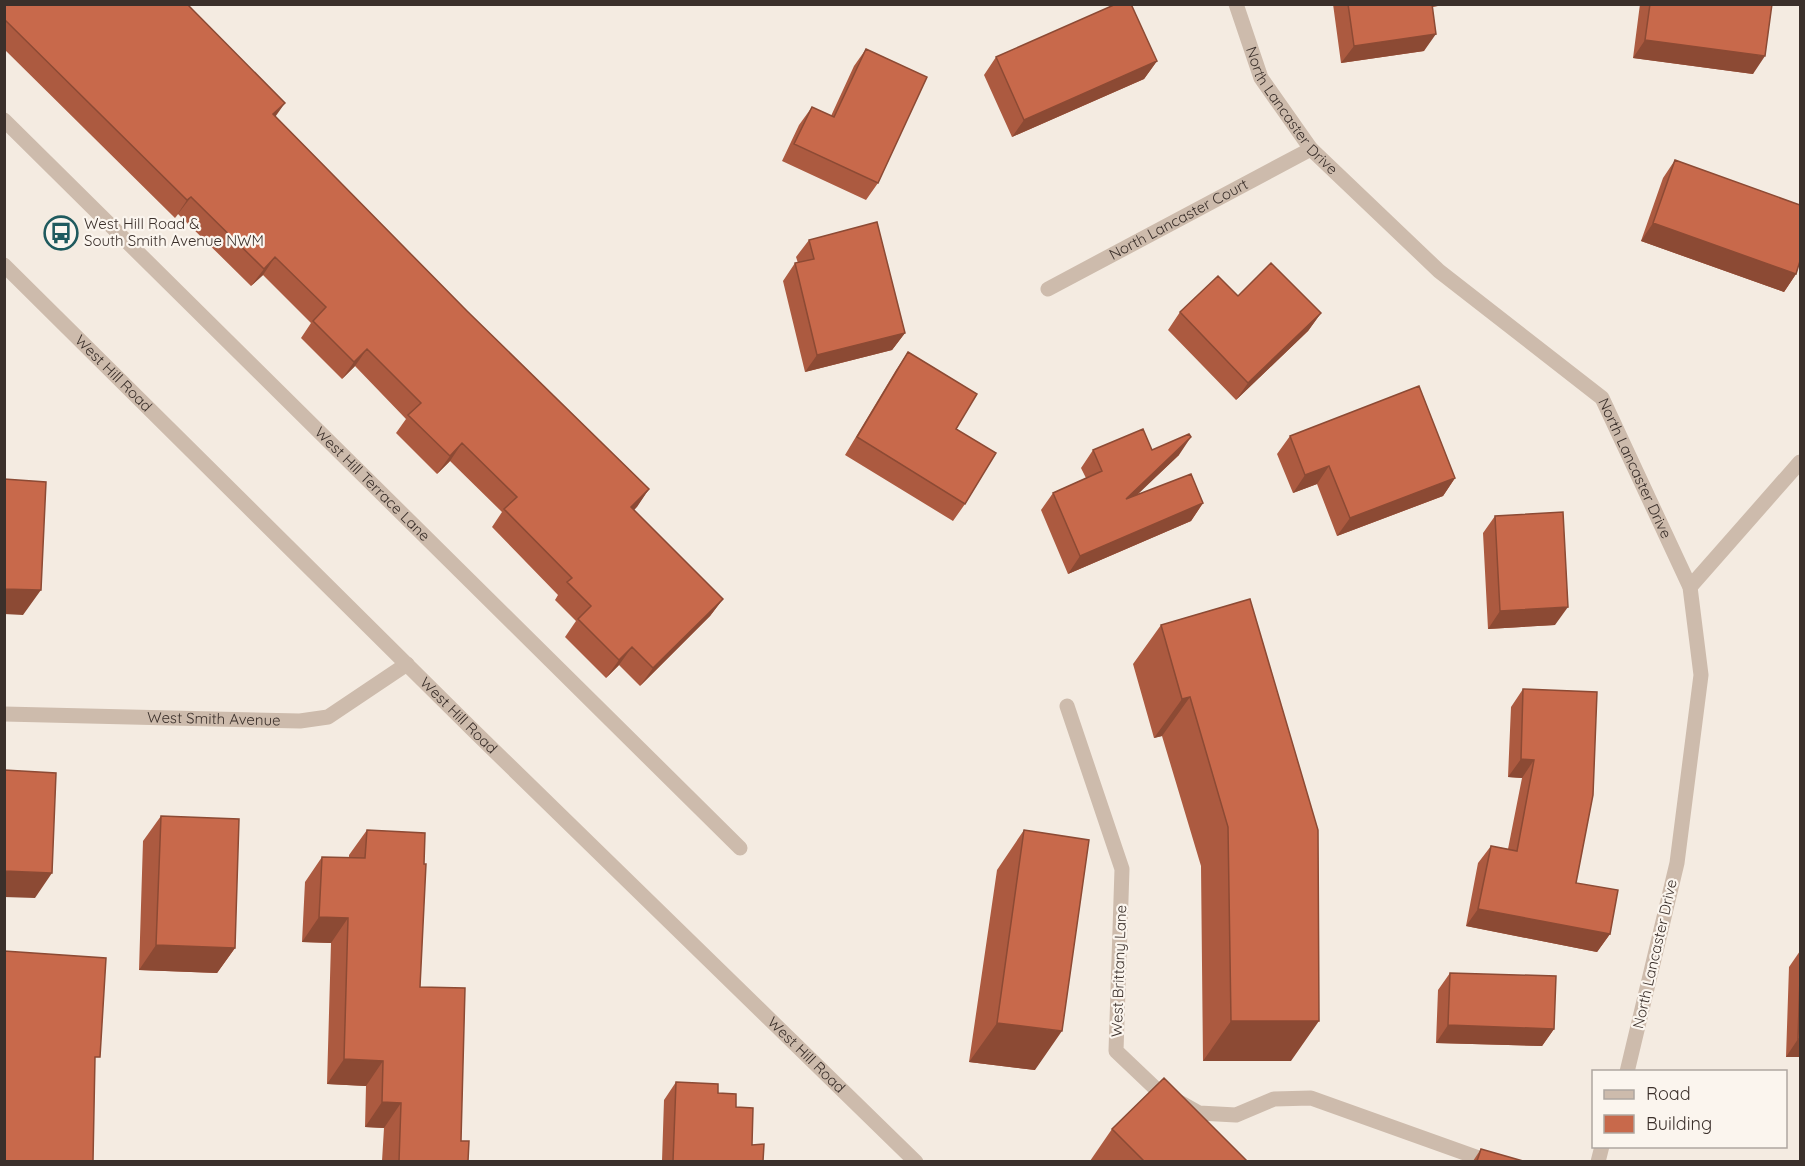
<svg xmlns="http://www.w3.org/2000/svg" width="1805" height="1166" font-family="Quicksand,sans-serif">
<rect width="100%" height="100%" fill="#f4ebe1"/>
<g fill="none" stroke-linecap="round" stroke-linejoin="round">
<!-- minor -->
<g stroke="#cdbbac" stroke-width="15">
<path id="s1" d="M 1236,4 L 1261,78 L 1311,149 L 1439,271 L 1602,398 L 1690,587 L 1701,675 L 1677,863 L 1627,1072"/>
<path id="s2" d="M 4,120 L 740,848"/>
<path id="s3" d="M 1048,289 L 1311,149"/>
<path d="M 1690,587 L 1800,462"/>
<path d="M 1067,706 L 1122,869 L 1116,1051 L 1156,1089 L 1199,1113 L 1236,1115 L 1274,1099 L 1311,1098 L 1490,1162"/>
<path id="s4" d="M 4,714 L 300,721 L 328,717 L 407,664"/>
<path d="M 1598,1162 L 1602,1146"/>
</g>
<!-- tertiary -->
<path stroke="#cdbbac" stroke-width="15" id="s5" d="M 4,265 L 474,731 L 916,1162"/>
</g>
<!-- wall -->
<path fill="#ac5a40" d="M 4,4 L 275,116 L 467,311 L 649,489 L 634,510 L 723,599 L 710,616 L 640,686 L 619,665 L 606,678 L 565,637 L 576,621 L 555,600 L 558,595 L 492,527 L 502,512 L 450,461 L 437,474 L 396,433 L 406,419 L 355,366 L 342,379 L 301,338 L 311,323 L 263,275 L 251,286 L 178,214 L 175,218 L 4,49 Z
M 1333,4 L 1450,4 L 1432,7 L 1424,51 L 1341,63 Z
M 1640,4 L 1772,4 L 1753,74 L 1633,58 Z
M 866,49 L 878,183 L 866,200 L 782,161 L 799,125 L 812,107 L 831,116 L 854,66 Z
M 996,57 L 1157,61 L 1144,79 L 1012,137 L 984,75 Z
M 1675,160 L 1796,274 L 1784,292 L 1641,241 L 1663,178 Z
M 809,240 L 905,333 L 892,350 L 805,372 L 783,281 L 795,263 L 798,263 L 796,257 Z
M 1238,296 L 1321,313 L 1308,331 L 1236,400 L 1168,330 L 1180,312 Z
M 908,352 L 956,429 L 965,504 L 953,521 L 845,455 L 896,370 Z
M 1290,436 L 1455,478 L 1443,496 L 1337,536 L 1317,484 L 1293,493 L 1277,454 Z
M 1093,450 L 1152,450 L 1179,455 L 1136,495 L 1203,503 L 1191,521 L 1068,574 L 1041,510 L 1053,493 L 1086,478 L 1081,468 Z
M 1495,516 L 1555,625 L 1488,629 L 1483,533 Z
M 1250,599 L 1291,1061 L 1203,1061 L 1201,866 L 1162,736 L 1154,738 L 1133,664 L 1161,625 Z
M 1523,689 L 1576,883 L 1610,934 L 1597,952 L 1466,926 L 1478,863 L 1491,846 L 1508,849 L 1522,778 L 1508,777 L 1511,707 Z
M 161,816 L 235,948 L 217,973 L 139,970 L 143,841 Z
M 1800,820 L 1800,874 L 1799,874 Z
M 367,830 L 420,987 L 461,1141 L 468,1161 L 382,1161 L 384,1128 L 365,1127 L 366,1086 L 327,1084 L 331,943 L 302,942 L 305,882 L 322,857 L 349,858 L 349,855 Z
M 1024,830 L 1035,1070 L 969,1062 L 997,870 Z
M 1800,951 L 1800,1057 L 1786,1057 L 1789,967 Z
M 1450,973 L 1554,1029 L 1542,1046 L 1436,1043 L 1438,990 Z
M 676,1082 L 718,1093 L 736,1107 L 752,1145 L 763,1161 L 662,1161 L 664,1100 Z
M 1112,1129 L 1247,1161 L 1090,1161 Z
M 1481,1149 L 1523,1161 L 1473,1161 Z"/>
<!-- shaded-wall -->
<path fill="#8c4a34" d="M 1421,4 L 1450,4 L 1418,9 Z
M 1436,34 L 1424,51 L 1341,63 L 1354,46 Z
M 1645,40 L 1765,56 L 1753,74 L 1633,58 Z
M 1157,61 L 1144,79 L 1012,137 L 1024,120 Z
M 285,103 L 273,120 L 273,114 Z
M 191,197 L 178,214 L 175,218 L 187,200 Z
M 1653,223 L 1796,274 L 1784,292 L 1641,241 Z
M 275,257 L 263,275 L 251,286 L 264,269 Z
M 1321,313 L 1308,331 L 1236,400 L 1248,383 Z
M 905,333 L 892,350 L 805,372 L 817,355 Z
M 367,349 L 355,366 L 342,379 L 354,362 Z
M 1191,437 L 1179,455 L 1114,517 L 1126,499 Z
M 462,443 L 450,461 L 437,474 L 450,456 Z
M 1329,466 L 1317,484 L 1293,493 L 1305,475 Z
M 1455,478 L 1443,496 L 1337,536 L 1350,518 Z
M 649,489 L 637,507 L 619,525 L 631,507 Z
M 1203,503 L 1191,521 L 1068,574 L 1080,556 Z
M 4,589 L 41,590 L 23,615 L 4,614 Z
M 723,599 L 710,616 L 640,686 L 653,668 Z
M 1568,607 L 1555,625 L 1488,629 L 1500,611 Z
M 632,647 L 619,665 L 606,678 L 619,660 Z
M 1190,697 L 1162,736 L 1154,738 L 1182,699 Z
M 1521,759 L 1534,760 L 1522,778 L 1508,777 Z
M 4,871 L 52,873 L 35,898 L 4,897 Z
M 1478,909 L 1610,934 L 1597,952 L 1466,926 Z
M 319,917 L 348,918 L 331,943 L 302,942 Z
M 156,945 L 235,948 L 217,973 L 139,970 Z
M 1231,1021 L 1319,1021 L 1291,1061 L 1203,1061 Z
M 997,1023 L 1062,1031 L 1035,1070 L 969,1062 Z
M 1448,1025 L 1554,1029 L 1542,1046 L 1436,1043 Z
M 1798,1039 L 1800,1039 L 1800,1057 L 1786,1057 Z
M 344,1059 L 383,1061 L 366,1086 L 327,1084 Z
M 382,1102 L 401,1103 L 384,1128 L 365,1127 Z"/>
<!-- building -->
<path fill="#c8694b" stroke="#8c4a34" stroke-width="1.5" d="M 4,4 L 187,4 L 285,103 L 273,114 L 467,311 L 649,489 L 631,507 L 723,599 L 653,668 L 632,647 L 619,660 L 578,619 L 591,606 L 567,582 L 572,578 L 504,509 L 517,497 L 462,443 L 450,456 L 408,415 L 421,403 L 367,349 L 354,362 L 313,321 L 326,307 L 275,257 L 264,269 L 191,197 L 187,200 L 4,19 Z
M 1116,4 L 1131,4 L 1157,61 L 1024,120 L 996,57 Z
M 1348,4 L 1432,4 L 1436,34 L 1354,46 Z
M 1650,4 L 1772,4 L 1765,56 L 1645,40 Z
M 866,49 L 927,77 L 878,183 L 794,144 L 812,107 L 834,117 Z
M 1675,160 L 1800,205 L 1800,261 L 1796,274 L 1653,223 Z
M 877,222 L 905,333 L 817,355 L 795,263 L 814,259 L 809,240 Z
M 1271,263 L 1321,313 L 1248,383 L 1180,312 L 1218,276 L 1238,296 Z
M 908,352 L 977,394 L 956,429 L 996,453 L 965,504 L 857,437 Z
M 1419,386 L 1455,478 L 1350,518 L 1329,466 L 1305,475 L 1290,436 Z
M 1143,429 L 1152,450 L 1189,434 L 1191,437 L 1126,499 L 1191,474 L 1203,503 L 1080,556 L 1053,493 L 1102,471 L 1093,450 Z
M 4,479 L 46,482 L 41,590 L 4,589 Z
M 1563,512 L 1568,607 L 1500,611 L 1495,516 Z
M 1250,599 L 1318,830 L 1319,1021 L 1231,1021 L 1228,827 L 1190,697 L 1182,699 L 1161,625 Z
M 1523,689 L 1597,692 L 1593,795 L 1576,883 L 1618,890 L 1610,934 L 1478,909 L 1491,846 L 1517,851 L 1534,760 L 1521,759 Z
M 4,770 L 56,773 L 52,873 L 4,871 Z
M 161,816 L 239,819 L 235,948 L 156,945 Z
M 367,830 L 425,833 L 424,864 L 426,864 L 420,987 L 465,988 L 461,1141 L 469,1141 L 468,1161 L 399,1161 L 401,1103 L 382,1102 L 383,1061 L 344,1059 L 348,918 L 319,917 L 322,857 L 365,858 Z
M 1024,830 L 1089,840 L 1062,1031 L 997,1023 Z
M 4,951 L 106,958 L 100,1057 L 95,1057 L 93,1161 L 4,1161 Z
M 1450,973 L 1556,976 L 1554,1029 L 1448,1025 Z
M 1800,978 L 1800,1039 L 1798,1039 Z
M 1164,1078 L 1247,1161 L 1144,1161 L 1112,1129 Z
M 676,1082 L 718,1084 L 718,1093 L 736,1094 L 736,1107 L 753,1108 L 752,1145 L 764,1144 L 763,1161 L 673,1161 Z
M 1481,1149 L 1523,1161 L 1477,1161 Z"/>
<!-- icons -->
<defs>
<g id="bus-ring" transform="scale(1.725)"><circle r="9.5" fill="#fbf5ee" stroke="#1f5a5e" stroke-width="1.5"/><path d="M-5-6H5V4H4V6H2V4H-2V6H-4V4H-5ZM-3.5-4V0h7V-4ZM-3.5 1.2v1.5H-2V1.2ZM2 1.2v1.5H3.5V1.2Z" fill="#1f5a5e"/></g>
</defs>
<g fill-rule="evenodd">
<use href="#bus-ring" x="61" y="233"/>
</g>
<g text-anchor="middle" stroke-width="4.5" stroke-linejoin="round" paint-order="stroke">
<!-- street labels -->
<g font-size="15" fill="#3b302b" stroke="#fbf5ee">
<text dy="5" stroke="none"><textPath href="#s1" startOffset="122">North Lancaster Drive</textPath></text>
<text dy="5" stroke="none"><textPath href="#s3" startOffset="148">North Lancaster Court</textPath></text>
<text dy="5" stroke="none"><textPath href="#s5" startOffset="154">West Hill Road</textPath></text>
<text dy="5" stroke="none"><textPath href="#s1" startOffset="626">North Lancaster Drive</textPath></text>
<text dy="5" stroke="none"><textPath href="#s2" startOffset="518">West Hill Terrace Lane</textPath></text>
<text dy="5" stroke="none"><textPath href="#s5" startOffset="640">West Hill Road</textPath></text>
<text dy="5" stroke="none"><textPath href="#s4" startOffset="210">West Smith Avenue</textPath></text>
<text transform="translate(1655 954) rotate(-77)" y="5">North Lancaster Drive</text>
<text transform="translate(1119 971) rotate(-88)" y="5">West Brittany Lane</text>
<text dy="5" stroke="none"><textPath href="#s5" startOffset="1126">West Hill Road</textPath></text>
</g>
<!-- poi labels -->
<g font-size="15" fill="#3b302b" stroke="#fbf5ee" text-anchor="start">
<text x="84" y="229">West Hill Road &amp;<tspan x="84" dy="17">South Smith Avenue NWM</tspan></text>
</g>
</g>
<!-- border -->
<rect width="1805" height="1166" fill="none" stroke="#3b302b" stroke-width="12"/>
<!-- legend -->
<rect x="1592" y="1070" width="195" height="78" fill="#fbf5ee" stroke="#aea6a0" stroke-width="1.5"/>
<rect x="1604" y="1090" width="30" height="9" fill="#cdbbac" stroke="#aea6a0" stroke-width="1.5"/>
<text x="1646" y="1100" font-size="18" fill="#3b302b">Road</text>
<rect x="1604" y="1115" width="30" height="18" fill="#c8694b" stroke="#aea6a0" stroke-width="1.5"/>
<text x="1646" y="1130" font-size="18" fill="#3b302b">Building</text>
</svg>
